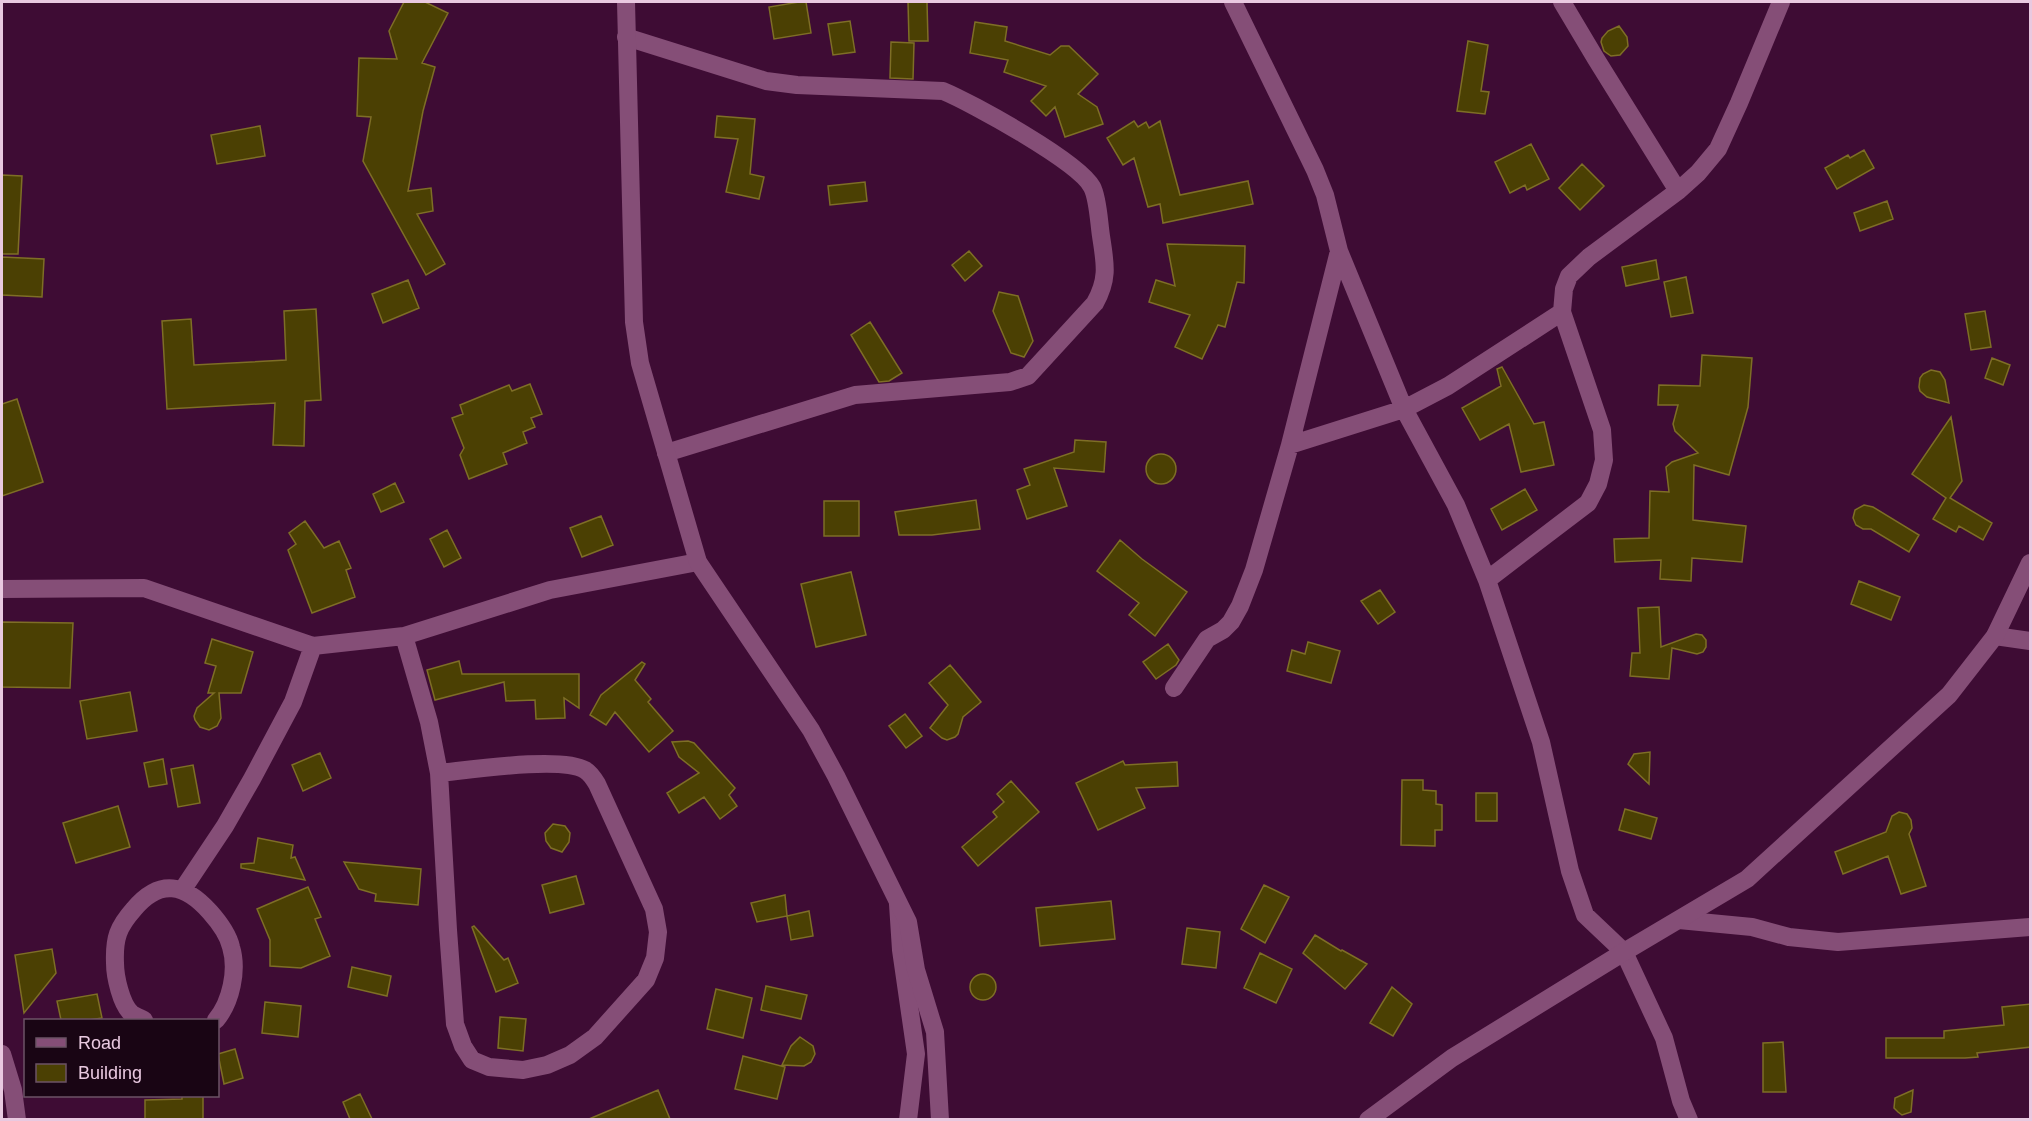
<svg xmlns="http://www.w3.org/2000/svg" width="2032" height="1121" font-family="Arial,sans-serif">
<rect width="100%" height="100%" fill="#3e0c34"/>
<!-- building -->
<path fill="#4b4003" stroke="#7e6e26" stroke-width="1.5" d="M 404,2 L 425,2 L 448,13 L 422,63 L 435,67 L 423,111 L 408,191 L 431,188 L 433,211 L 417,214 L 445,264 L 426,275 L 363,161 L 371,117 L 357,116 L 359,58 L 397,59 L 389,31 Z
M 799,2 L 806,2 L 811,33 L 774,39 L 769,7 Z
M 908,2 L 927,2 L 928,41 L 909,41 Z
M 850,21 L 855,52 L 833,55 L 828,24 Z
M 975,22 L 1007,27 L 1005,41 L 1050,55 L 1061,46 L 1069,46 L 1098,74 L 1078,94 L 1097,107 L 1103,124 L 1065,137 L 1055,107 L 1046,116 L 1031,101 L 1046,86 L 1004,72 L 1008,60 L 970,53 Z
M 1619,26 L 1627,37 L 1628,46 L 1620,55 L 1611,56 L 1604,51 L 1601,42 L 1602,38 L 1608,31 Z
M 1468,41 L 1488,45 L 1481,91 L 1489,92 L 1485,114 L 1457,111 Z
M 891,42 L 914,43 L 913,79 L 890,78 Z
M 717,116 L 755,119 L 750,174 L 764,177 L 759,199 L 726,192 L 738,139 L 715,137 Z
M 1134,121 L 1138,127 L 1146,122 L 1149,128 L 1160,121 L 1180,195 L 1248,181 L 1253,204 L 1163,223 L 1160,204 L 1148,207 L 1134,158 L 1123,165 L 1107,138 Z
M 260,126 L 265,156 L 217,164 L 211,135 Z
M 1531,144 L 1549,179 L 1527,190 L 1525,185 L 1510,193 L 1495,162 Z
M 1864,150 L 1874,168 L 1837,189 L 1825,168 L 1848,155 L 1850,158 Z
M 1582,164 L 1604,186 L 1580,210 L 1559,188 Z
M 2,175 L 22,176 L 18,254 L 2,254 Z
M 865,182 L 867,201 L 830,205 L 828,186 Z
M 1887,201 L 1893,219 L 1860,231 L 1854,213 Z
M 1167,244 L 1245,246 L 1244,283 L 1237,282 L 1225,327 L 1218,325 L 1202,359 L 1175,347 L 1190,315 L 1149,302 L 1156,280 L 1175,286 Z
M 969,251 L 982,266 L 965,281 L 952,265 Z
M 2,257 L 44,259 L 42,297 L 2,295 Z
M 1656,260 L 1659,279 L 1626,286 L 1622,267 Z
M 1686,277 L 1693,313 L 1671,317 L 1664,282 Z
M 408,280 L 419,308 L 383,323 L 372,294 Z
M 999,292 L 1018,296 L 1033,341 L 1024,357 L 1011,353 L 993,311 Z
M 316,309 L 321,400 L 305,401 L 304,446 L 273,445 L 275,403 L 167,409 L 162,321 L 191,319 L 194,365 L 286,360 L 284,311 Z
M 1985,311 L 1991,347 L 1971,350 L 1965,314 Z
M 870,322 L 902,373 L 889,381 L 879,382 L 851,335 Z
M 1702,355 L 1752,358 L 1748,407 L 1729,475 L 1694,465 L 1693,520 L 1746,526 L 1742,562 L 1692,558 L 1691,581 L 1660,579 L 1661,560 L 1615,562 L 1614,539 L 1649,538 L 1650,491 L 1669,492 L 1666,467 L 1672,462 L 1698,453 L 1675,431 L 1673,424 L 1678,405 L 1658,405 L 1659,385 L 1700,386 Z
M 1992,358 L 2010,365 L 2003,385 L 1985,378 Z
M 1502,367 L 1534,424 L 1544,422 L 1554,465 L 1521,472 L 1509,424 L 1480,440 L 1462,408 L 1501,386 L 1497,369 Z
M 1931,370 L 1940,372 L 1945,380 L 1949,403 L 1927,397 L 1920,391 L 1919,387 L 1920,378 L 1923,374 Z
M 530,384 L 542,414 L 531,418 L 535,427 L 523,432 L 527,443 L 503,453 L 507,464 L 469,479 L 460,455 L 464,448 L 452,418 L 463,414 L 460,405 L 509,385 L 512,391 Z
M 17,399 L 43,482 L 2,496 L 2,404 Z
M 1951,417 L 1962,481 L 1950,498 L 1992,523 L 1983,540 L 1959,526 L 1956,532 L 1933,519 L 1946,498 L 1912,474 Z
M 1075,440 L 1106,442 L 1104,472 L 1054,468 L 1067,506 L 1027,519 L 1017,490 L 1030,485 L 1024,469 L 1074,452 Z
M1146 469a15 15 0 1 1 30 0a15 15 0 1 1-30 0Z
M 395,483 L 404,502 L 381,512 L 373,494 Z
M 1525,489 L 1537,510 L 1502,530 L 1491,509 Z
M 976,500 L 980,529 L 932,535 L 899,535 L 895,512 Z
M 824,501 L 859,501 L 859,536 L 824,536 Z
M 1864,505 L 1873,507 L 1919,535 L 1909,552 L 1871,529 L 1863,529 L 1856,525 L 1853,518 L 1855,510 Z
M 601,516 L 613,545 L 582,557 L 570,528 Z
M 305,521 L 324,548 L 339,541 L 351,568 L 346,570 L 355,597 L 312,613 L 288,550 L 296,544 L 289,533 Z
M 447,530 L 461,558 L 444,567 L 430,539 Z
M 1120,540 L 1142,559 L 1187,592 L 1155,636 L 1129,615 L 1139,603 L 1097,571 Z
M 851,572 L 866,635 L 816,647 L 801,584 Z
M 1859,581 L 1900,597 L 1891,620 L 1851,604 Z
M 1380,590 L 1395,612 L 1378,624 L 1361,601 Z
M 1659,607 L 1661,647 L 1696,634 L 1702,635 L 1706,640 L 1706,647 L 1703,652 L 1697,654 L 1672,648 L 1669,679 L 1630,676 L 1632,653 L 1640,653 L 1638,608 Z
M 2,622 L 73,623 L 70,688 L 2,687 Z
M 212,639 L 253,652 L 241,693 L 219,693 L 221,718 L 217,726 L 209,730 L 200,727 L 195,720 L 194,716 L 197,708 L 214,693 L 208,693 L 216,666 L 205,663 Z
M 1308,642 L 1340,651 L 1331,683 L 1287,671 L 1292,650 L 1305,654 Z
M 1168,644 L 1179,660 L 1176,665 L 1156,679 L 1143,662 Z
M 459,661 L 462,674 L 579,674 L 579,708 L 564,698 L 565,718 L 536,719 L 535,700 L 506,701 L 504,682 L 435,700 L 427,670 Z
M 642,662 L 645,664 L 635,680 L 651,699 L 648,702 L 673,731 L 649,752 L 615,712 L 606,725 L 590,715 L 601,695 Z
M 950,665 L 981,702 L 963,717 L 958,734 L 955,737 L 947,740 L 942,738 L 930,728 L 948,705 L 929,683 Z
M 130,692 L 137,731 L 87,739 L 80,701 Z
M 905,714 L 922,736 L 906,748 L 889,726 Z
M 688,741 L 694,743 L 735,788 L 729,795 L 737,806 L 720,819 L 704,797 L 679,813 L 667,793 L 699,773 L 679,757 L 672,742 Z
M 1650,752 L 1649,784 L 1628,764 L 1634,754 Z
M 320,753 L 331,778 L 303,791 L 292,765 Z
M 163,759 L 167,784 L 149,787 L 144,763 Z
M 1123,761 L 1125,765 L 1177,762 L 1178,786 L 1136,788 L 1145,808 L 1098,830 L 1076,783 Z
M 193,765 L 200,803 L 178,807 L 171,769 Z
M 1402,780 L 1423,780 L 1423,790 L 1436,791 L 1436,804 L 1442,805 L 1442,830 L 1435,830 L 1435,846 L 1401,845 Z
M 1011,781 L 1039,812 L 978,866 L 962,847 L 997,817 L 993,812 L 1004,802 L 997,794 Z
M 1476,793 L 1497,793 L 1497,821 L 1476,821 Z
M 118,806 L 130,847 L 76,863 L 63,823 Z
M 1625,809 L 1657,818 L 1651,839 L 1619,830 Z
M 1899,812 L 1907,814 L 1911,820 L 1912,828 L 1909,834 L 1926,886 L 1901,894 L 1888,856 L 1843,874 L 1835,852 L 1886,832 L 1892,816 Z
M 553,824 L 565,826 L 570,833 L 569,842 L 562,852 L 551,848 L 546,841 L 545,833 Z
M 258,838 L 293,845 L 291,858 L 295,857 L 305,880 L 241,868 L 241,864 L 254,863 Z
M 344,862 L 421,869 L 418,905 L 375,901 L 376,894 L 359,889 Z
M 576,876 L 584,904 L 550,913 L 542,885 Z
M 1264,885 L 1289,897 L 1265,943 L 1241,929 Z
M 308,887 L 321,917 L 315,919 L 330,956 L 301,968 L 270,966 L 270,940 L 257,909 Z
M 785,895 L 787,916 L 757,922 L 751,903 Z
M 1111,901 L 1115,939 L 1040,946 L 1036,908 Z
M 809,911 L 813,936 L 791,940 L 787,916 Z
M 474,926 L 504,960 L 508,958 L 518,983 L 496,992 L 472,927 Z
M 1187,928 L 1220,932 L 1216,968 L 1182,964 Z
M 1315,935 L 1341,951 L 1342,950 L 1367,964 L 1345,989 L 1303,953 Z
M 52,949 L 56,973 L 24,1013 L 15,955 Z
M 1260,953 L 1292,969 L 1276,1003 L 1244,988 Z
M 352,967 L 391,976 L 387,996 L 348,987 Z
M970 987a13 13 0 1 1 26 0a13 13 0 1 1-26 0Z
M 766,986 L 807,995 L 801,1019 L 761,1010 Z
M 1392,987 L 1412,1004 L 1393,1036 L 1370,1023 Z
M 716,989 L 752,998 L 743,1038 L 707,1029 Z
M 97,994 L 102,1018 L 89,1020 L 61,1020 L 57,1001 Z
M 265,1002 L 301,1006 L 298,1037 L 262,1033 Z
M 2031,1004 L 2031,1047 L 1977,1053 L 1978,1057 L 1965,1058 L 1886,1058 L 1886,1038 L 1944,1038 L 1944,1031 L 2004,1025 L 2002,1007 Z
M 500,1017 L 526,1019 L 523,1051 L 498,1048 Z
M 800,1037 L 813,1046 L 815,1054 L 811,1062 L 804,1066 L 782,1065 L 791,1046 Z
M 1783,1042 L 1786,1092 L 1763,1092 L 1763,1043 Z
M 235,1049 L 243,1078 L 224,1084 L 218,1054 Z
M 743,1056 L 785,1067 L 777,1099 L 735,1089 Z
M 658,1090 L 670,1119 L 589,1119 Z
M 1913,1090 L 1911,1112 L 1902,1115 L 1898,1112 L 1894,1108 L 1895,1098 Z
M 360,1094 L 372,1119 L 350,1119 L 343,1102 Z
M 182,1095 L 203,1095 L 203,1119 L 145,1119 L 145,1100 L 182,1099 Z"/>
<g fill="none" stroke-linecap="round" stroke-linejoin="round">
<!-- minor -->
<path stroke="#854e77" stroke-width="18" d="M 1233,2 L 1315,170 L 1325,195 L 1339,251 L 1404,409 L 1456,505 L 1487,580 L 1541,742 L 1570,871 L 1585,915 L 1624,952 L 1664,1038 L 1681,1101 L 1689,1120
M 1562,2 L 1596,59 L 1678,191
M 626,37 L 766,81 L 797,85 L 943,91 C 972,103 1079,162 1092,187 C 1098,198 1099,223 1101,236 C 1105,263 1109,278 1095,303 L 1028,376 L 1010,382 L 855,395 L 666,453
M 1290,445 L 1404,409 L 1448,386 L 1562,312
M 1487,580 L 1588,503 L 1598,484 L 1604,460 L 1602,430 L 1562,312 L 1564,289 L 1569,276 L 1589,257 L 1678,191 L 1698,173 L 1718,149 L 1739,103 L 1781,2
M 2,589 L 144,588 L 313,646 L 404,636 L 550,590 L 698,562
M 404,636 L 429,722 L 439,773 L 448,930 L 455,1024 L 463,1046 L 472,1060 L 489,1067 L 523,1070 L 547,1065 L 570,1055 L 595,1037 L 646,980 L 655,958 L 658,932 L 654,909 L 597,784 C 594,779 590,773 585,770 C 562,756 469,770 439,773
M 1995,636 L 2030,641
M 1174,688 L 1207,639 L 1223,630 L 1231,622 L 1240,606 L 1254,570 L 1290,445 L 1339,251
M 183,889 L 225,826 L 252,779 L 293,702 L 313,646
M 898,904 L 901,950 L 916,1054 L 908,1120
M 1679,920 L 1752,927 L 1789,937 L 1838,942 L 2030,927
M 144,1020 C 140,1018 135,1016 132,1014 C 121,1005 115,976 115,963 C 114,938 118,927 134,909 C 160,878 185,884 210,912 C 218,921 228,934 231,947 C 238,970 231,1002 216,1020
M 2,1054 L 13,1090 L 17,1120"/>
<!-- tertiary -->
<path stroke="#854e77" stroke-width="18" d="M 626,2 L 634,322 L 640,363 L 698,562 L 811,730 L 836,776 L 908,922 L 916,970 L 935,1032 L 940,1120
M 1368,1120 L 1452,1058 L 1624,952 L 1747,879 L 1949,695 L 1995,636 L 2030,563"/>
</g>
<!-- border -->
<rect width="2032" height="1121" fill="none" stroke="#e9c9e0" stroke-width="6"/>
<!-- legend -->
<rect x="24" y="1019" width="195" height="78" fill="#190514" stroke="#6c5366" stroke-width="1.5"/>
<rect x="36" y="1038" width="30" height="9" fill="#854e77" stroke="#6c5366" stroke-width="1.5"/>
<text x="78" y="1049" font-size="18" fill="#e9c9e0">Road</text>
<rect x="36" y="1064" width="30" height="18" fill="#4b4003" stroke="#6c5366" stroke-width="1.5"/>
<text x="78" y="1079" font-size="18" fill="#e9c9e0">Building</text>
</svg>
